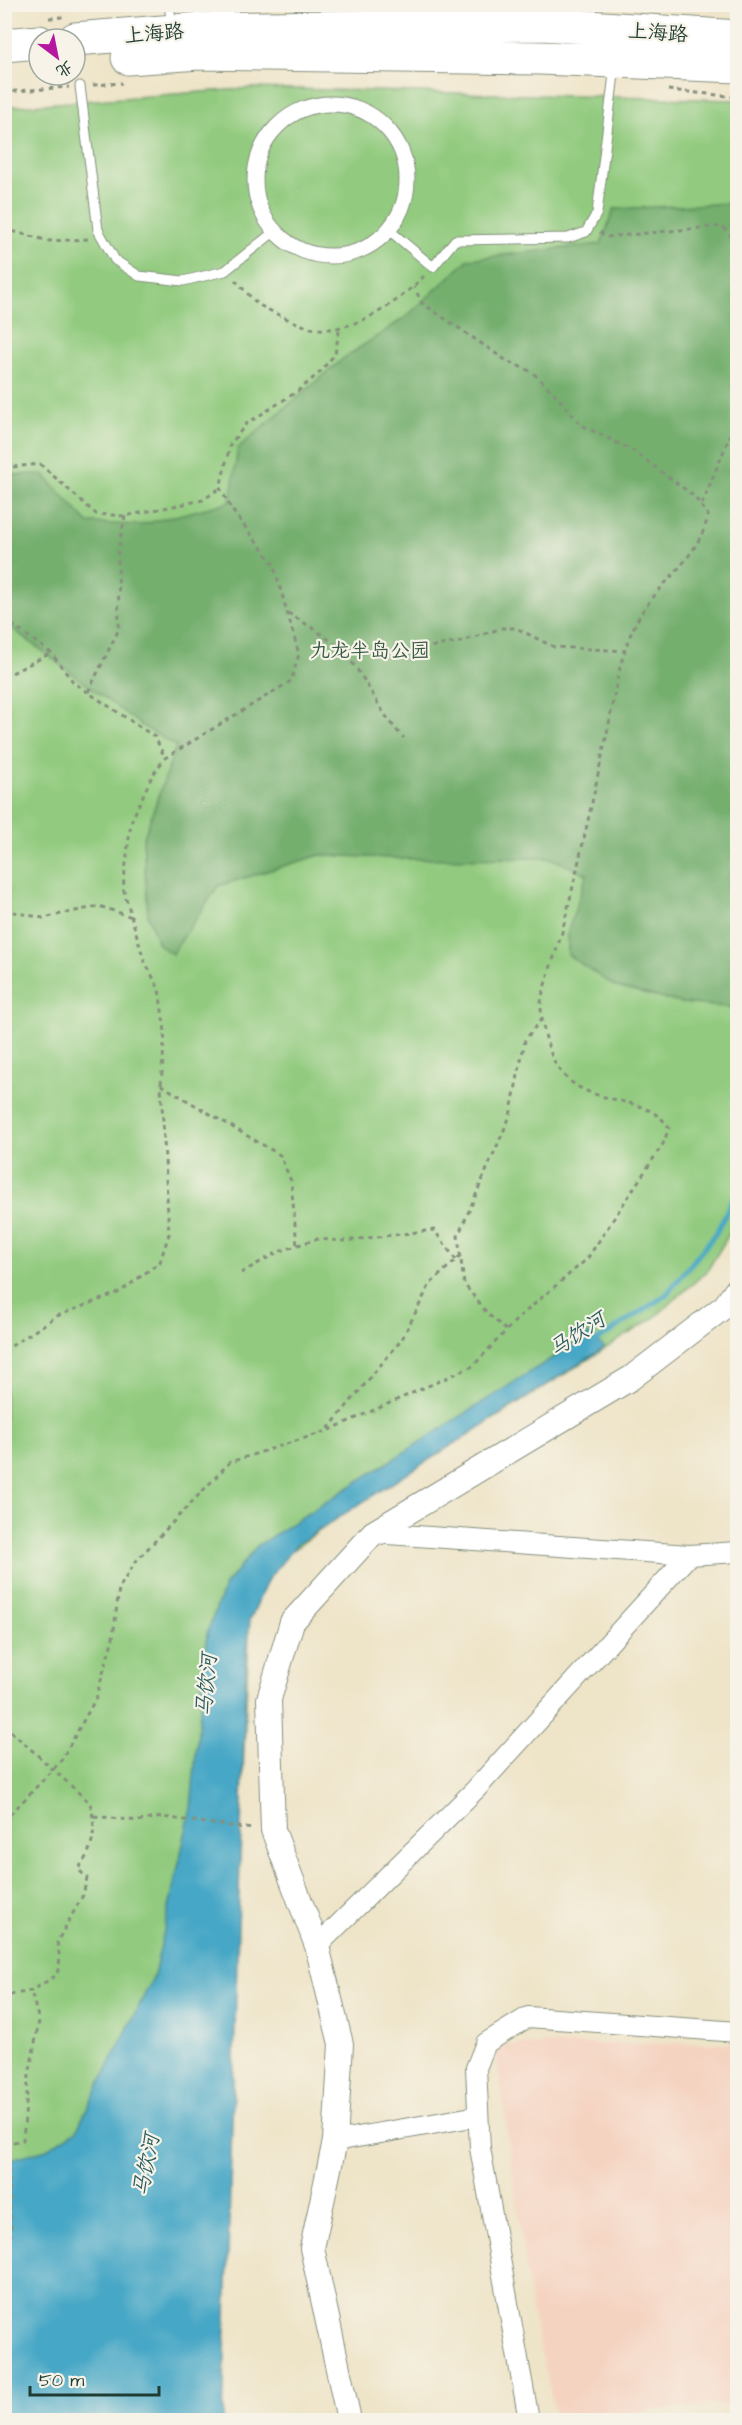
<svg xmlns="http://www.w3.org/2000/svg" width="742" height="2425" font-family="'Architects Daughter','LXGW WenKai TC',sans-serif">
<rect width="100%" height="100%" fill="#f7f3e8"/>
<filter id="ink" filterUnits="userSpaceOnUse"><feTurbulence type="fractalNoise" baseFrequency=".0167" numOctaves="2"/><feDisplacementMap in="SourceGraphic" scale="12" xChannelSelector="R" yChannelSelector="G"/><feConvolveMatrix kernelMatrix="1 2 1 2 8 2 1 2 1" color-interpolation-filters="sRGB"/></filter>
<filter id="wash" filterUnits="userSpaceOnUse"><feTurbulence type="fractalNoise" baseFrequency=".008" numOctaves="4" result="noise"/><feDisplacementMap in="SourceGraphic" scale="24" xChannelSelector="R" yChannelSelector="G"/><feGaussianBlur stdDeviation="1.35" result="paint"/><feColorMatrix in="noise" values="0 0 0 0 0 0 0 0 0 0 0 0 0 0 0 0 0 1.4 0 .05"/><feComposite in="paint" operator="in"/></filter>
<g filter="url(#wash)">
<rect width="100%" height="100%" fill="#eee4c8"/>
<!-- built -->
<path fill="#f5d3c1" d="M 737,2043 L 737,2403 L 556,2419 L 531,2306 L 495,2045 Z"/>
<!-- green -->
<path fill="#92cb7f" stroke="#58845a" stroke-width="1.5" d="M 254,88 L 737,100 L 737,1221 L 707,1271 L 654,1318 L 352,1508 L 270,1566 L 250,1609 L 216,2420 L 5,2420 L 5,107 Z"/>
<!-- forest -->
<path fill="#75af6e" stroke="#4a7651" stroke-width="1.5" d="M 737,203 L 737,1008 L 681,1003 L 616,987 L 568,955 L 568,931 L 587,874 L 550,858 L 411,859 L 320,855 L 218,886 L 172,954 L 158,944 L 148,915 L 143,840 L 176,746 L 142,726 L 13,629 L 5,619 L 5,475 L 43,474 L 88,523 L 140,525 L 230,502 L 238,448 L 344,358 L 406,317 L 469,259 L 601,244 L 614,209 Z"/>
<!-- water -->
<path fill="#47a7c6" stroke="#33727d" stroke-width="1.5" d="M 590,1334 L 604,1348 L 297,1544 L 268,1579 L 250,1620 L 246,1665 L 223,2420 L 5,2420 L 5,2157 L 15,2158 L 47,2149 L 76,2131 L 154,1976 L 191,1808 L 207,1633 L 225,1585 L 258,1545 Z"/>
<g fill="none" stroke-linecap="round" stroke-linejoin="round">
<!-- stream -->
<path stroke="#47a7c6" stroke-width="5" d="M 592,1344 L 666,1295 L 716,1233 L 738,1189"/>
</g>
</g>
<g filter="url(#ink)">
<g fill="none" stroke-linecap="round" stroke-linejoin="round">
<!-- service casing -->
<g stroke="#86907e" stroke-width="11">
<path id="service" d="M 169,4 L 172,26
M 80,86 L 98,230 L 115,260 L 139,276 L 183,281 L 225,271 L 275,231
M 389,230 L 433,267 L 455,240 L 568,238 L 586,232 L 597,213 L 615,66"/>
</g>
<!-- pedestrian casing -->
<g stroke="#86907e" stroke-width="17">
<path id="pedestrian" d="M255 180a76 76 0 1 1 152 0a76 76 0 1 1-152 0Z"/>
</g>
<!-- minor casing -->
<g stroke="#86907e" stroke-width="22">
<path id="minor" d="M 373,1533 L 689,1555 L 738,1552
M 317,1946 L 475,1790 L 689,1555
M 335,2141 L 478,2116
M 529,2420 L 480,2148 L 476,2068 L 486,2043 L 528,2017 L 738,2032"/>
</g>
<!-- tertiary casing -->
<g stroke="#86907e" stroke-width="26">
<path id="tertiary" d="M 349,2420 L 312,2248 L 335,2141 L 341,2044 L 317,1946 L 273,1830 L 269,1699 L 292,1622 L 373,1533 L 631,1378 L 725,1306 L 738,1288"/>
</g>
<!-- trunk casing -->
<g stroke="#86907e" stroke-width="35">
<path id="trunk" d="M 75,39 L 200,29 L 543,24 L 738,37
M 4,45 L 39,42
M 128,58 L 199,53 L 540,58 L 738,66"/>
</g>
<!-- path -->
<path stroke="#86907e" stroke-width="3" stroke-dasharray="4.5 4.5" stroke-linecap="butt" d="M 49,18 L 63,17
M 93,85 L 122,83
M 668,90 L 738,97
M 4,92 L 69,87
M 4,229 L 49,241 L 88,239
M 600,232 L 606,237 L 722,226 L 738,244
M 235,280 C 243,288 252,300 261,306 C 272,312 305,328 317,329 C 357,332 399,302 425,275
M 4,468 L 40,464 L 96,514 L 125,516 L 203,500 L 220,488
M 702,504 L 738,416
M 288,613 C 306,624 327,636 342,651 C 367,676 378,713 404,738
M 4,619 L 51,653 L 74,683 L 155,737 L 165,758
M 342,651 L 356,653 L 404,651 L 460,642 L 502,628 L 516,628 L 554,647 L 625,651
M 4,677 L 51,653
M 88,692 L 119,629 L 118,551 L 125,516
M 4,824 L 4,832
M 4,910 L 43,918 L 99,906 L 132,917
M 161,1085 L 280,1155 L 291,1181 L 297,1246
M 241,1273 L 278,1252 L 316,1239 L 344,1241 L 434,1230 L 456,1260
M 506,1330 L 487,1313 L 464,1284 L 458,1236 L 510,1116 L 525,1040 L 543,1017
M 4,1351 L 57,1316 L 120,1292 L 160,1262 L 169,1234 L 161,1085 L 165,1032 L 159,989 L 144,960 L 123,888 L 131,822 L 152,776 L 165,758 L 291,681 L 299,654 L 273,563 L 232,510 L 220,488 L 230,445 L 246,424 L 298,391 L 319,373 L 335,354 L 340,326
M 328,1429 L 402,1339 L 430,1284 L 460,1256
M 4,1725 L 90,1803 C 97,1828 94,1849 78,1869 L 87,1878 L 83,1895 L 57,1942 L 60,1959 L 57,1975 L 31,1991 L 4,1996
M 94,1816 L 138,1821 L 162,1817 L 253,1829
M 4,1821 L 61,1761 L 96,1698 L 113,1638 L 119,1588 L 137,1560 L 230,1462 L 327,1431 L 473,1366 L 518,1318 L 587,1259 L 663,1144 L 669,1128 C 644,1088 579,1113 553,1059 C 547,1045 541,1022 541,1006 C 540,992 559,946 563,928 C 579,863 593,798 607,733 C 615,696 619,653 638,619 C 658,582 699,560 708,515 L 694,496 L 632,450 L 581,425 L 555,394 L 532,372 L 507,361 L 422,303 L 414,287
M 8,2143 L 11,2236
M 4,2144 L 23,2140 L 28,2081 L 39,2021 L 31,1991"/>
<!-- service -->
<use href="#service" stroke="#fff" stroke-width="9"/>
<!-- pedestrian -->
<use href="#pedestrian" stroke="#fff" stroke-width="15"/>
<!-- minor -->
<use href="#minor" stroke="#fff" stroke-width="20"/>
<!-- tertiary -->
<use href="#tertiary" stroke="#fff" stroke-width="24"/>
<!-- trunk -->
<use href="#trunk" stroke="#fff" stroke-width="33"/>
</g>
</g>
<g text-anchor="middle" stroke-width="4.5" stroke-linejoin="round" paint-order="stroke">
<!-- street labels -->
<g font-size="20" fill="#1f3d34" stroke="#f7f3e8">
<text transform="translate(658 32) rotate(4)" y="7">上海路</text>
<text transform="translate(154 33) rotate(-5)" y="7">上海路</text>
</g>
<!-- park labels -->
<g font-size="20" fill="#365943" stroke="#f7f3e8">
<text x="370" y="657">九龙半岛公园</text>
</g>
<!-- water labels -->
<g font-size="21" font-style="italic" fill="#2b5d60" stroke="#f7f3e8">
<text transform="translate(577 1334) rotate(-33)" y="7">马饮河</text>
<text transform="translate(206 1685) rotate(-85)" y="7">马饮河</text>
<text transform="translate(146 2165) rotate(-79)" y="7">马饮河</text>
</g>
</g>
<!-- margin -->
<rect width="742" height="2425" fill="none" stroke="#f7f3e8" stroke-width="24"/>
<!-- north arrow -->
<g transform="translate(57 57) rotate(148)"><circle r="28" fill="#f7f3e8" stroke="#a1aaa0" stroke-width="1.5"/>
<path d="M0-4.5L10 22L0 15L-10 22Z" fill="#b5179e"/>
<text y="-9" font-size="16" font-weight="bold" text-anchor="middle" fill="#1f3d34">北</text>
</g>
<!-- scale -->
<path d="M30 2386v9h129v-9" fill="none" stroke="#1f3d34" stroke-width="3"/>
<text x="39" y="2386" font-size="18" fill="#1f3d34" stroke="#f7f3e8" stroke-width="4.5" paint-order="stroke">50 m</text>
</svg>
